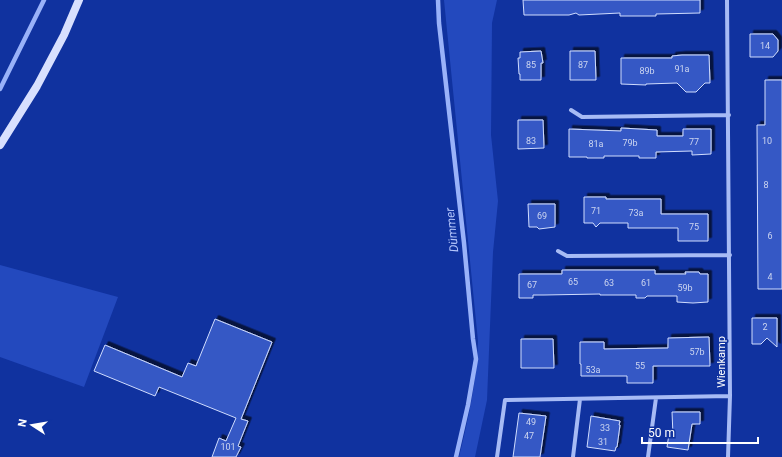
<svg xmlns="http://www.w3.org/2000/svg" width="782" height="457" font-family="Roboto,sans-serif">
<defs>
<filter id="shadow"><feDropShadow dx="3.5" dy="-3.5" stdDeviation="0" flood-color="#0009"/></filter>
</defs>
<rect width="100%" height="100%" fill="#10329f"/>
<!-- green -->
<path fill="#2349be" d="M 444,0 L 497,0 L 492,23 L 491,135 L 498,201 L 493,252 L 487,400 L 475,457 L 459,457 C 468,419 477,381 478,341 Z
M 0,265 L 118,297 L 84,387 L 0,357 Z"/>
<g fill="none" stroke-linecap="round" stroke-linejoin="round">
<!-- stream -->
<path stroke="#99b2f9" stroke-width="4.5" d="M 438,0 L 439,23 L 464,243 L 473,339 L 476,359 L 468,405 L 456,457
M 0,89 L 44,0"/>
</g>
<!-- building -->
<path fill="#3458c5" stroke="#d0dcfe" filter="url(#shadow)" d="M 523,0 L 700,0 L 700,13 L 656,14 L 656,16 L 620,16 L 620,13 L 579,15 L 576,13 L 569,15 L 524,15 Z
M 750,34 L 773,34 L 778,40 L 778,51 L 773,57 L 750,57 Z
M 541,51 L 543,63 L 541,63 L 541,80 L 520,80 L 520,74 L 519,74 L 518,58 L 520,58 L 520,52 Z
M 595,51 L 596,80 L 570,80 L 570,51 Z
M 682,55 L 709,55 L 710,83 L 705,83 L 696,92 L 686,92 L 677,83 L 646,84 L 646,85 L 621,84 L 621,58 L 672,58 L 672,56 Z
M 765,80 L 782,80 L 782,289 L 758,289 L 757,125 L 765,125 Z
M 518,120 L 543,120 L 544,148 L 518,149 Z
M 621,128 L 657,130 L 657,136 L 683,136 L 683,129 L 711,129 L 711,154 L 692,155 L 692,151 L 656,152 L 656,158 L 639,158 L 639,156 L 604,156 L 604,158 L 587,158 L 587,157 L 569,157 L 569,129 L 621,131 Z
M 584,197 L 606,197 L 606,199 L 661,199 L 661,214 L 708,214 L 708,241 L 678,241 L 678,228 L 628,228 L 628,223 L 600,223 L 596,227 L 593,223 L 584,223 Z
M 528,204 L 555,204 L 555,227 L 539,229 L 537,227 L 529,227 Z
M 562,270 L 655,270 L 655,274 L 686,274 L 685,272 L 699,272 L 700,274 L 708,274 L 708,302 L 693,303 L 677,302 L 677,296 L 647,296 L 645,298 L 636,298 L 636,295 L 600,295 L 600,294 L 544,295 L 533,295 L 533,298 L 519,298 L 519,274 L 562,274 Z
M 752,318 L 777,318 L 777,347 L 767,338 L 761,344 L 752,344 Z
M 215,319 L 272,342 L 241,419 L 248,421 L 238,446 L 241,447 L 236,457 L 212,457 L 219,438 L 226,441 L 236,418 L 159,387 L 155,396 L 94,371 L 105,345 L 182,377 L 188,363 L 196,366 Z
M 709,337 L 710,366 L 653,366 L 653,383 L 627,383 L 627,376 L 581,376 L 581,364 L 580,364 L 580,342 L 604,342 L 604,349 L 668,348 L 668,338 Z
M 521,339 L 553,339 L 554,368 L 521,368 Z
M 672,412 L 700,412 L 700,424 L 692,424 L 688,450 L 667,447 L 669,434 L 673,435 Z
M 519,413 L 546,416 L 540,457 L 513,457 Z
M 591,416 L 620,421 L 619,425 L 620,425 L 617,447 L 616,447 L 615,451 L 587,447 Z"/>
<g fill="none" stroke-linecap="round" stroke-linejoin="round">
<!-- minor -->
<path stroke="#a7bbf5" stroke-width="4" d="M 727,0 L 730,396 L 728,457
M 571,110 L 582,117 L 729,115
M 558,251 L 567,256 L 730,255
M 497,457 L 505,400 L 730,396
M 573,457 L 580,399
M 648,457 L 656,398"/>
<!-- secondary -->
<path stroke="#d8e0fe" stroke-width="8" d="M 0,145 L 37,86 L 64,35 L 79,0"/>
</g>
<g text-anchor="middle" stroke-width="3" stroke-linejoin="round" paint-order="stroke">
<!-- number labels -->
<g font-size="9" fill="#ccd5f0">
<text x="765" y="49">14</text>
<text x="531" y="68">85</text>
<text x="583" y="68">87</text>
<text x="682" y="72">91a</text>
<text x="647" y="74">89b</text>
<text x="531" y="144">83</text>
<text x="767" y="144">10</text>
<text x="694" y="145">77</text>
<text x="630" y="146">79b</text>
<text x="596" y="147">81a</text>
<text x="766" y="188">8</text>
<text x="596" y="214">71</text>
<text x="636" y="216">73a</text>
<text x="542" y="219">69</text>
<text x="694" y="230">75</text>
<text x="770" y="239">6</text>
<text x="770" y="280">4</text>
<text x="573" y="285">65</text>
<text x="609" y="286">63</text>
<text x="646" y="286">61</text>
<text x="532" y="288">67</text>
<text x="685" y="291">59b</text>
<text x="765" y="330">2</text>
<text x="697" y="355">57b</text>
<text x="640" y="369">55</text>
<text x="593" y="373">53a</text>
<text x="531" y="425">49</text>
<text x="605" y="431">33</text>
<text x="529" y="439">47</text>
<text x="603" y="445">31</text>
<text x="228" y="450">101</text>
</g>
<!-- street labels -->
<g font-size="11" fill="#fff" stroke="#10329f">
<text transform="translate(721 362) rotate(-90)" y="4">Wienkamp</text>
</g>
<!-- water labels -->
<g font-size="12" font-style="italic" fill="#b4c6fc" stroke="#10329f">
<text transform="translate(452 230) rotate(-96)" y="4">Dümmer</text>
</g>
</g>
<!-- north arrow -->
<g transform="translate(32 425) rotate(282)" stroke="#10329f" stroke-width="3" paint-order="stroke">
<path d="M0-3L7 15L0 10L-7 15Z" fill="#ffffff"/>
<text y="-6" font-size="11" font-weight="bold" text-anchor="middle" fill="#ffffff">N</text>
</g>
<!-- scale -->
<path d="M642 437v6h116v-6" fill="none" stroke="#ffffff" stroke-width="2"/>
<text x="648" y="437" font-size="12" fill="#ffffff" stroke="#10329f" stroke-width="3" paint-order="stroke">50 m</text>
</svg>
